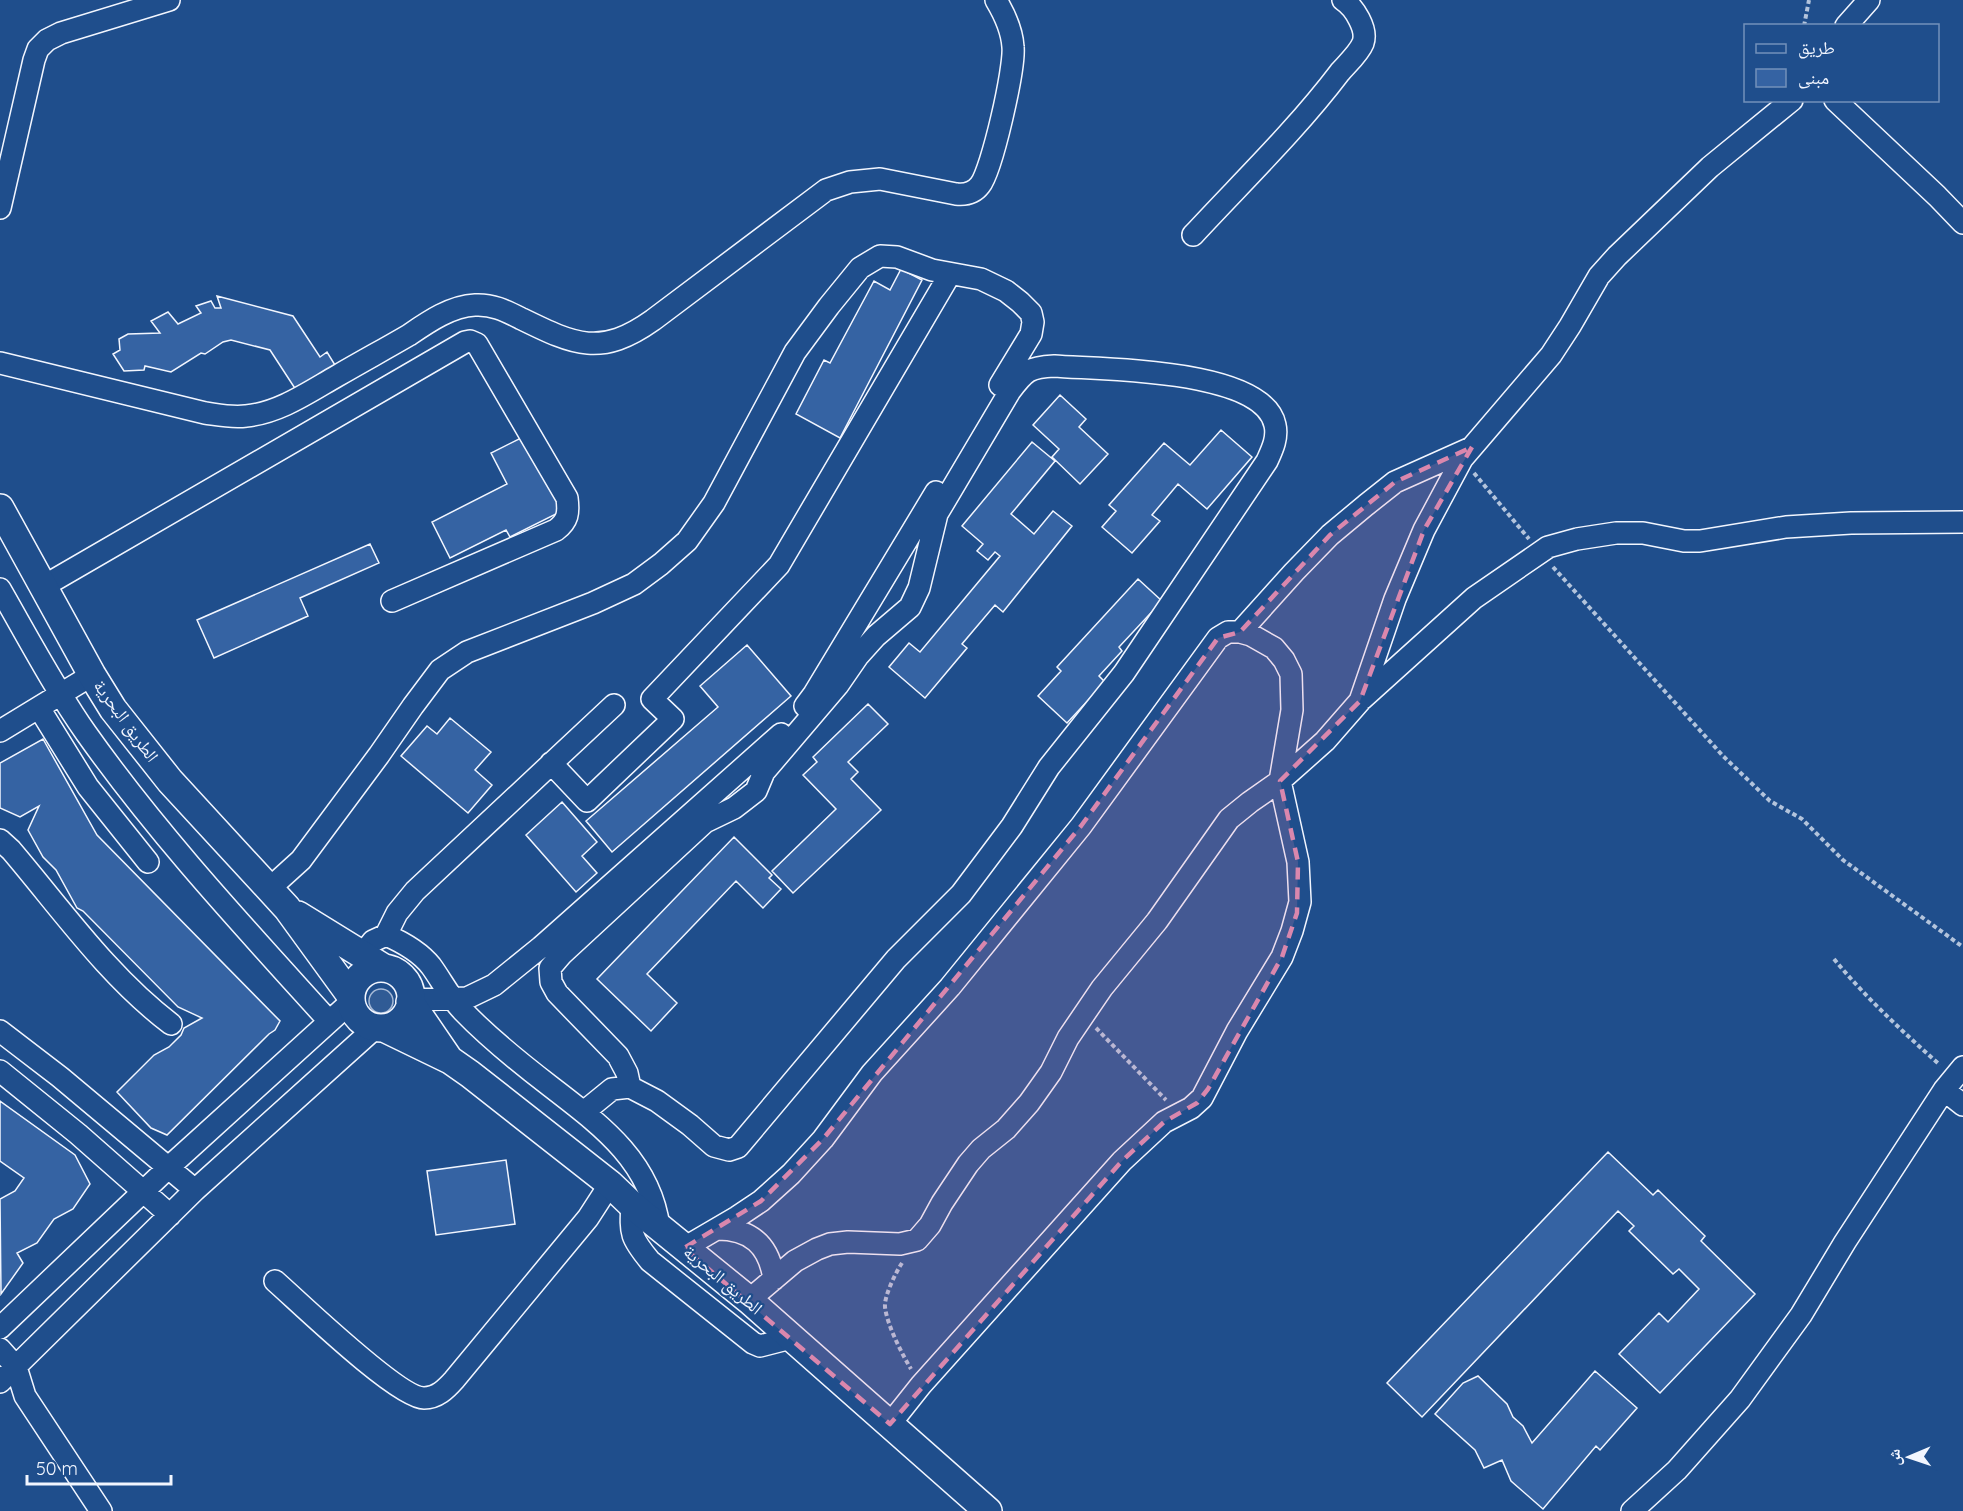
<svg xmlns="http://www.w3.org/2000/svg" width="1963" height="1511" font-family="Quicksand,'Noto Naskh Arabic',sans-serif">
<rect width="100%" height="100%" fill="#1f4e8c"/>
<!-- built -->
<path fill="#305b95" stroke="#a8bbd7" stroke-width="1.5" d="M369 1001a12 12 0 1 1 24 0a12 12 0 1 1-24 0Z"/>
<!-- building -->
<path fill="#3563a3" stroke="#f2f6ff" stroke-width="1.5" d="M 901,269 L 922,280 L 840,438 L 796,414 L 824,360 L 830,363 L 874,281 L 890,290 Z
M 217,296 L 293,316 L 320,357 L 327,352 L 335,365 L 296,390 L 270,350 L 231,340 L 223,342 L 205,354 L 201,353 L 171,372 L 145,366 L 144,370 L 124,371 L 113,354 L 120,350 L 119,339 L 128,334 L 160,333 L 151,321 L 168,312 L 178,324 L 201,313 L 196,306 L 211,301 L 215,308 L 221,308 Z
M 1060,395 L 1086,419 L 1079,427 L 1108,454 L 1080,484 L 1052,457 L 1059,449 L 1033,425 Z
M 1221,430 L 1252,457 L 1207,509 L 1178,484 L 1152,515 L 1160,521 L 1132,553 L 1102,527 L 1116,511 L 1109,505 L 1164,443 L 1190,465 Z
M 525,436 L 562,511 L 510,537 L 506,530 L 450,558 L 432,522 L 507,484 L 491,453 Z
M 1032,442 L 1055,461 L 1011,514 L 1034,534 L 1053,511 L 1072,526 L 1003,612 L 995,605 L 962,644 L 967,648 L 925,698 L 889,667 L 909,643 L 920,652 L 1000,556 L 995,552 L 988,560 L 977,551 L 983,544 L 962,526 Z
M 370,544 L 379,563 L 300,598 L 308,616 L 214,658 L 197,620 Z
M 1138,579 L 1162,601 L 1119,647 L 1122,651 L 1099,676 L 1105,682 L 1067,723 L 1038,696 L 1061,671 L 1057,667 Z
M 747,645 L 791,696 L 612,852 L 586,821 L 718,707 L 700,686 Z
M 868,704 L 888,724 L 848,762 L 858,772 L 851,779 L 881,810 L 793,893 L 772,871 L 836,809 L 803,775 L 817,762 L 813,757 Z
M 450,718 L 491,752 L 475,770 L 492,785 L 468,813 L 401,756 L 427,726 L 437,734 Z
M 43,739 L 97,835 L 280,1021 L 275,1030 L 269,1034 L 167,1135 L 151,1128 L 117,1092 L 154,1055 L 169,1047 L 181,1035 L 184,1028 L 202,1018 L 178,1007 L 83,911 L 77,908 L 56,870 L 43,857 L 28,830 L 39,806 L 20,817 L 0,808 L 0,763 Z
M 562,802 L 597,842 L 582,856 L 597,873 L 576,892 L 526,835 Z
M 734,837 L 772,875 L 769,878 L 781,889 L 763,908 L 736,881 L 647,974 L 677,1003 L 651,1031 L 597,979 Z
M 0,1101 L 75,1155 L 90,1184 L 73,1209 L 54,1219 L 37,1243 L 17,1253 L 23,1263 L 1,1294 L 0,1199 L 15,1191 L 24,1178 L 0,1161 Z
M 1608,1152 L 1653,1195 L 1658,1190 L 1705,1236 L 1701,1241 L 1755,1294 L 1660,1393 L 1619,1354 L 1659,1313 L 1668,1322 L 1699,1289 L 1679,1269 L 1673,1274 L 1629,1231 L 1634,1226 L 1618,1211 L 1422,1417 L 1387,1383 Z
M 506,1160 L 515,1224 L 436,1235 L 427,1171 Z
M 1595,1371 L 1637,1408 L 1600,1450 L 1596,1446 L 1543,1509 L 1511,1481 L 1502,1460 L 1484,1468 L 1475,1450 L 1435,1414 L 1463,1383 L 1478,1376 L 1507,1404 L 1513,1417 L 1523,1426 L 1532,1443 Z"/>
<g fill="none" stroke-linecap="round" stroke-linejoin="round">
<!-- minor casing -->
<g stroke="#f2f6ff" stroke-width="24">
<path id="minor" d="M 1846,26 L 1869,0
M 1835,100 L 1937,196 L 1963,223
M 0,208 L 34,60 L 38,49 L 47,40 L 61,33 L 169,0
M 1193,235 C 1242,182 1296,130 1340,72 C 1347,64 1359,53 1363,43 C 1368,29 1354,7 1343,0
M 0,363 L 205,413 C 219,415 232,418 246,416 C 279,413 309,392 337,376 C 361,362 385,349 409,335 C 428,322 451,306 475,305 C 493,304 506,311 522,319 C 575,345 601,357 653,320 L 826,190 L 850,182 L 880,179 L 956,194 C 965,195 974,193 980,185 C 992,170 1015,68 1013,47 C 1012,30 1005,15 996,0
M 44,586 L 465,342 L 470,341 L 477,344 L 567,498 C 569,513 568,521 556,530 L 392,601
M 0,589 C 27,636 55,689 86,733 C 159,836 245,928 329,1021
M 1240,632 L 1294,572 L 1330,535 L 1366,505 L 1395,482 L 1471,448
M 1362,699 L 1474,598 L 1548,547 L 1577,539 L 1616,533 L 1643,533 L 1684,541 L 1700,541 L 1786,527 L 1851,523 L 1963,522
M 805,706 L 814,694 L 936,492
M 39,708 L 88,787 L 148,862
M 0,731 L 92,675
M 551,763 L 587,801 L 673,719 L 652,699 L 779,565 L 950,274
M 0,840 L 11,850 C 62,910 108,976 171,1024
M 269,889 L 301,860 L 379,755 L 413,706 L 440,670 L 467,652 L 593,603 L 634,584 L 661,564 L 687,541 L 714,503 L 795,352 L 829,306 L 860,268 L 880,256 L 897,257 L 932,270 L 981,279 L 1006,291 L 1020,302 L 1031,313 L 1033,322 L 1031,334 L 1000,385
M 386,935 L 397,913 L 415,891 L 614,705
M 362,955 L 373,941 L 386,935 C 402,942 420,952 431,966 C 442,981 450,998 463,1011 C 489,1038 520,1063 550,1086 C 599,1124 650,1160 659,1227
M 411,1000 L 467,998 L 494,985 L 541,947 L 781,734
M 0,1031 L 60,1077 L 195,1190
M 0,1071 L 78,1134 L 170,1215
M 1944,1090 L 1963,1105
M 585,1111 L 612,1089 L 630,1087 L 657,1101 L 690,1125 L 714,1146 L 729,1150 L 738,1147 L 896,959 L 961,894 L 1012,826 L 1049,767 L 1124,673 L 1267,461 C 1272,450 1278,438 1275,425 C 1263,368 1101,370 1054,366 C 1029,367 1025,371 1010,391 L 937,514 L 919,588 L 910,607 L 876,636 L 858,656 L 838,685 L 764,772 L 756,791 L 734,808 L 705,822 L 562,954 L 550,968 L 551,982 L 557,993 L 618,1056 L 627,1073 L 630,1087
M 632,1205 C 630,1234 631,1238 650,1261 L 753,1343 L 760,1346 L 791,1338
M 717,1229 C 751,1229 769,1245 774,1279
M 684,1248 L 737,1217 L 761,1201 L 791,1174 L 823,1139 L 872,1073 L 950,987 L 1081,826 L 1218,638 L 1228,632 L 1240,632 L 1251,635 L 1274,648 L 1284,660 L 1291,674 L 1292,710 L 1280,781 L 1298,862 L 1300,902 L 1292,931 L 1282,957 L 1237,1031 L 1202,1098 L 1191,1108 L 1164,1122 L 1122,1161 L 921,1385 L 890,1424
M 275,1281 C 299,1302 398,1398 424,1398 C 437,1398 446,1389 454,1380 L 588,1218 L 610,1184
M 749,1300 L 795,1261 L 817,1249 L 830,1244 L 848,1242 L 900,1244 L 917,1240 L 930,1225 L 942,1203 L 968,1164 L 981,1149 L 1006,1129 L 1029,1103 L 1051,1072 L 1068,1038 L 1102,988 L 1157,921 L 1229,819 L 1250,802 L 1280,781 L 1325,741 L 1360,701 L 1395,599 L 1424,530 L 1462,459 L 1551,355 L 1570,326 L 1599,276 L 1617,256 L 1710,167 L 1792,100
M 0,1328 L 169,1167 L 352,1001
M 0,1349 L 16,1367 L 25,1396 L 101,1511
M 0,1382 L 195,1190 L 375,1028
M 1632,1511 L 1677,1470 L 1740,1399 L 1801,1315 L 1845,1242 L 1944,1090 L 1963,1067"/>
</g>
<!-- major casing -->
<g stroke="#f2f6ff" stroke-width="30">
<path id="major" d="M 0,508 L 92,675 L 113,709 L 170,781 L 287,908 L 351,996
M 298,915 L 384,968
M351 998a30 30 0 1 1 60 0a30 30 0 1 1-60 0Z
M 410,1002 L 449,1059
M 384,1028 L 450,1060 L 470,1074 L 610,1184 L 632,1205 L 749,1300 L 988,1511"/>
</g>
<!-- path -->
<path stroke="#b3c4dc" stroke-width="4" stroke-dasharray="4.5 3" stroke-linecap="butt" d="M 1804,26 L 1809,0
M 1474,473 L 1529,539
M 1553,567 L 1723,756 L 1770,801 L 1802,819 L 1843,860 L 1963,947
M 1834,959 C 1866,998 1903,1032 1940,1065
M 1096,1028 L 1166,1100
M 902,1263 C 896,1272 884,1296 885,1307 C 887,1325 902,1354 911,1369"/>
<!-- minor -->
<use href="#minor" stroke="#1f4e8c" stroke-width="21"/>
<!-- major -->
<use href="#major" stroke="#1f4e8c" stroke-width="27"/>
</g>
<!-- marked area -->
<path fill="#da87ad" fill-opacity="0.2" stroke="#da87ad" stroke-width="4.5" stroke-dasharray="12 8" stroke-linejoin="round" d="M 1472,447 L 1424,530 L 1360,701 L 1280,781 L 1298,862 L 1297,913 L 1282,957 L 1208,1089 L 1197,1103 L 1164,1122 L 1122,1161 L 890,1424 L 684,1248 L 761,1201 L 823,1139 L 1081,826 L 1218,638 L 1240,632 L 1330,535 L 1395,482 Z"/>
<g text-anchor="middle" stroke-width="4.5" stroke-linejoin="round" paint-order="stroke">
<!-- street labels -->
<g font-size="18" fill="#f2f6ff" stroke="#1f4e8c">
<text transform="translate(126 721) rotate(54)" y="6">الطريق البحرية</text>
<text transform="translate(723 1280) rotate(40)" y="6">الطريق البحرية</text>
</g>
</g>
<!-- legend -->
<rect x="1744" y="24" width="195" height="78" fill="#1f4e8c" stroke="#7391ba" stroke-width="1.5"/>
<rect x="1756" y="44" width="30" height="9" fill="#1f4e8c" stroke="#7391ba" stroke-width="1.5"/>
<text x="1798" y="54" font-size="18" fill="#f2f6ff">طريق</text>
<rect x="1756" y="69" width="30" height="18" fill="#3563a3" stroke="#7391ba" stroke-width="1.5"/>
<text x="1798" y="84" font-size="18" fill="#f2f6ff">مبنى</text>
<!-- north arrow -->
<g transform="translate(1909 1457) rotate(268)" stroke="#1f4e8c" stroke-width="4.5" paint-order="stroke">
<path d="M0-4.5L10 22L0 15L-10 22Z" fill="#f2f6ff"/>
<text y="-9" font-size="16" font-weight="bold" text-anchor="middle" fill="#f2f6ff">ش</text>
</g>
<!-- scale -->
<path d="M27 1475v9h144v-9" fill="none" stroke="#f2f6ff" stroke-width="3"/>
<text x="36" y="1475" font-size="18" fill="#f2f6ff" stroke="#1f4e8c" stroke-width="4.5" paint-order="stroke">50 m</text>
</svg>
